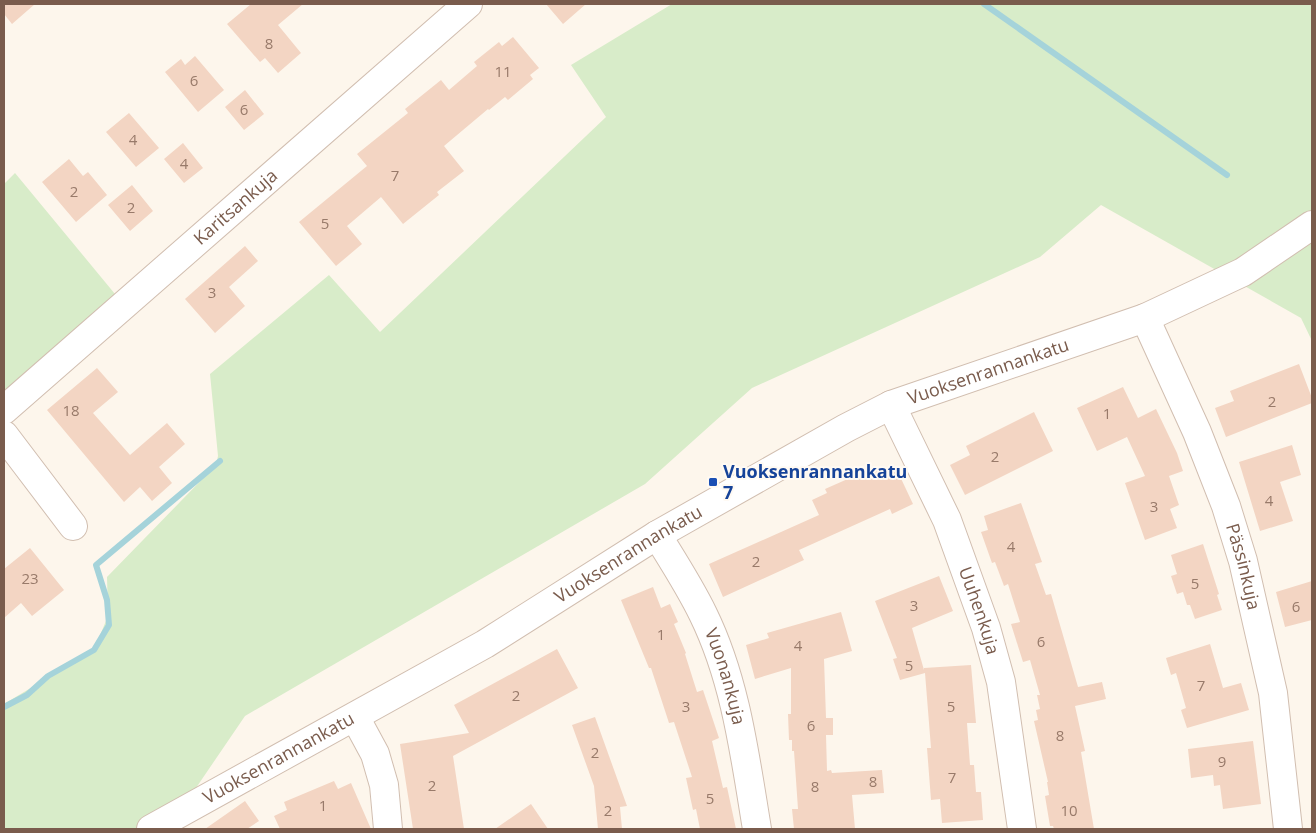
<svg xmlns="http://www.w3.org/2000/svg" width="1316" height="833" font-family="'Open Sans',sans-serif">
<rect width="100%" height="100%" fill="#fdf6ec"/>
<!-- green -->
<path fill="#d8ecc9" d="M 672,4 L 1312,4 L 1312,341 L 1301,318 L 1101,205 L 1040,257 L 752,388 L 645,484 L 245,716 L 168,829 L 4,829 L 4,704 L 94,650 L 108,616 L 107,577 L 216,465 L 218,456 L 210,374 L 329,275 L 380,332 L 606,117 L 571,65 Z
M 15,173 L 115,294 L 10,390 L 4,391 L 4,184 Z"/>
<g fill="none" stroke-linecap="round" stroke-linejoin="round">
<!-- stream -->
<path stroke="#a5d3da" stroke-width="6" d="M 984,4 L 1227,175
M 4,707 L 27,695 L 48,676 L 94,650 L 109,625 L 107,600 L 96,565 L 220,461"/>
</g>
<!-- building -->
<path fill="#f3d5c3" d="M 4,4 L 35,4 L 12,24 L 4,14 Z
M 251,4 L 303,4 L 278,25 L 301,53 L 278,73 L 265,58 L 260,62 L 227,24 Z
M 546,4 L 586,4 L 563,24 Z
M 513,37 L 539,68 L 530,75 L 533,79 L 508,100 L 505,97 L 489,110 L 488,109 L 444,146 L 464,171 L 437,192 L 439,195 L 403,224 L 381,197 L 347,226 L 362,244 L 336,266 L 299,222 L 367,166 L 357,154 L 408,113 L 405,109 L 441,80 L 449,90 L 477,66 L 474,62 L 499,42 L 502,46 Z
M 195,56 L 224,90 L 198,112 L 165,72 L 181,59 L 185,65 Z
M 245,90 L 264,114 L 244,130 L 225,107 Z
M 129,113 L 159,148 L 136,167 L 106,132 Z
M 183,143 L 203,168 L 184,183 L 164,159 Z
M 69,159 L 83,176 L 88,172 L 107,195 L 76,222 L 42,182 Z
M 132,185 L 153,211 L 130,231 L 108,205 Z
M 245,246 L 258,261 L 229,287 L 245,306 L 215,333 L 185,299 Z
M 1299,364 L 1312,398 L 1312,403 L 1226,437 L 1215,408 L 1234,401 L 1230,391 Z
M 97,368 L 118,392 L 93,413 L 130,455 L 167,423 L 185,444 L 159,467 L 172,483 L 152,501 L 140,487 L 124,502 L 47,410 Z
M 1123,387 L 1138,418 L 1156,409 L 1177,453 L 1183,471 L 1169,476 L 1179,505 L 1170,509 L 1177,528 L 1145,540 L 1125,483 L 1145,476 L 1127,437 L 1097,451 L 1077,408 Z
M 1034,412 L 1053,451 L 965,495 L 950,465 L 970,455 L 966,446 Z
M 1292,445 L 1301,475 L 1280,482 L 1293,521 L 1260,531 L 1239,462 Z
M 868,470 L 870,474 L 879,470 L 882,477 L 897,470 L 913,504 L 892,514 L 890,509 L 799,550 L 804,560 L 723,597 L 709,564 L 819,515 L 812,500 L 827,493 L 825,489 Z
M 1021,503 L 1042,562 L 1035,564 L 1046,595 L 1051,594 L 1078,687 L 1102,682 L 1106,699 L 1075,706 L 1085,751 L 1081,752 L 1094,829 L 1054,829 L 1053,826 L 1050,826 L 1045,796 L 1049,795 L 1047,782 L 1048,782 L 1034,721 L 1038,720 L 1036,710 L 1040,709 L 1037,695 L 1040,695 L 1030,660 L 1023,662 L 1011,624 L 1020,622 L 1008,584 L 1004,586 L 995,562 L 992,563 L 981,532 L 988,530 L 984,516 Z
M 1203,544 L 1219,594 L 1217,595 L 1222,610 L 1195,619 L 1190,605 L 1187,605 L 1183,592 L 1177,594 L 1171,576 L 1177,574 L 1171,555 Z
M 30,548 L 64,590 L 32,616 L 21,603 L 4,618 L 4,569 Z
M 939,576 L 953,611 L 912,628 L 924,670 L 924,668 L 971,665 L 976,723 L 967,723 L 970,765 L 974,765 L 976,792 L 981,792 L 983,820 L 942,823 L 940,799 L 931,800 L 927,748 L 931,748 L 925,673 L 900,680 L 893,659 L 897,658 L 875,601 Z
M 1312,581 L 1312,620 L 1285,627 L 1276,592 Z
M 653,587 L 661,608 L 670,604 L 678,622 L 674,624 L 686,653 L 685,654 L 697,692 L 703,690 L 719,738 L 712,741 L 723,788 L 727,787 L 736,829 L 700,829 L 696,809 L 693,810 L 686,778 L 692,777 L 674,722 L 669,723 L 651,668 L 649,668 L 621,600 Z
M 841,612 L 852,651 L 824,659 L 826,718 L 833,718 L 833,735 L 826,735 L 827,771 L 831,770 L 832,773 L 882,770 L 884,793 L 852,795 L 855,829 L 794,829 L 792,809 L 798,809 L 794,751 L 792,751 L 792,740 L 789,740 L 788,714 L 791,714 L 791,668 L 755,679 L 746,645 L 769,638 L 767,633 Z
M 1210,644 L 1223,688 L 1241,683 L 1249,710 L 1187,728 L 1181,710 L 1186,708 L 1176,673 L 1171,675 L 1166,658 Z
M 557,649 L 578,688 L 453,756 L 464,829 L 413,829 L 400,744 L 469,733 L 454,705 Z
M 595,717 L 627,806 L 620,807 L 622,829 L 598,829 L 594,786 L 572,725 Z
M 1253,741 L 1261,804 L 1223,809 L 1220,785 L 1214,786 L 1213,775 L 1191,778 L 1188,749 Z
M 334,781 L 338,789 L 351,783 L 371,829 L 280,829 L 274,816 L 287,810 L 284,802 Z
M 245,801 L 259,821 L 247,829 L 205,829 Z
M 531,804 L 548,829 L 495,829 Z"/>
<g fill="none" stroke-linecap="round" stroke-linejoin="round">
<!-- minor casing -->
<g stroke="#d1beb0" stroke-width="30">
<g id="minor">
<path id="s1" d="M 1145,318 L 1197,432 L 1226,506 L 1243,561 L 1273,693 L 1288,829"/>
<path id="s2" d="M 891,405 L 947,520 L 986,628 L 1001,682 L 1022,829"/>
<path id="s3" d="M 4,410 L 468,4"/>
<path d="M 4,435 L 73,526"/>
<path id="s4" d="M 657,535 C 673,561 690,587 703,614 C 736,681 745,757 757,829"/>
<path d="M 355,717 L 375,754 L 384,785 L 388,829"/>
<path id="s5" d="M 151,829 L 485,644 L 657,535 L 846,428 L 891,405 L 1145,318 L 1243,272 L 1312,225"/>
</g>
</g>
<!-- minor -->
<use href="#minor" stroke="#fff" stroke-width="28"/>
</g>
<!-- markers -->
<rect fill="#1a4fb4" stroke="#fffaf3" stroke-width="2" x="708" y="477" width="10" height="10" rx="2.5"/>
<g text-anchor="middle" stroke-width="4" stroke-linejoin="round" paint-order="stroke">
<!-- number labels -->
<g font-size="15" fill="#987a6a">
<text x="269" y="49">8</text>
<text x="503" y="77">11</text>
<text x="194" y="86">6</text>
<text x="244" y="115">6</text>
<text x="133" y="145">4</text>
<text x="184" y="169">4</text>
<text x="395" y="181">7</text>
<text x="74" y="197">2</text>
<text x="131" y="213">2</text>
<text x="325" y="229">5</text>
<text x="212" y="298">3</text>
<text x="1272" y="407">2</text>
<text x="71" y="416">18</text>
<text x="1107" y="419">1</text>
<text x="995" y="462">2</text>
<text x="1269" y="506">4</text>
<text x="1154" y="512">3</text>
<text x="1011" y="552">4</text>
<text x="756" y="567">2</text>
<text x="30" y="584">23</text>
<text x="1195" y="589">5</text>
<text x="914" y="611">3</text>
<text x="1296" y="612">6</text>
<text x="661" y="640">1</text>
<text x="1041" y="647">6</text>
<text x="798" y="651">4</text>
<text x="909" y="671">5</text>
<text x="1201" y="691">7</text>
<text x="516" y="701">2</text>
<text x="686" y="712">3</text>
<text x="951" y="712">5</text>
<text x="811" y="731">6</text>
<text x="1060" y="741">8</text>
<text x="595" y="758">2</text>
<text x="1222" y="767">9</text>
<text x="952" y="783">7</text>
<text x="873" y="787">8</text>
<text x="432" y="791">2</text>
<text x="815" y="792">8</text>
<text x="710" y="804">5</text>
<text x="323" y="811">1</text>
<text x="608" y="816">2</text>
<text x="1069" y="816">10</text>
</g>
<!-- street labels -->
<g font-size="18" fill="#7a5c4d" stroke="#fffaf3">
<text dy="6" stroke="none"><textPath href="#s3" startOffset="308">Karitsankuja</textPath></text>
<text dy="6" stroke="none"><textPath href="#s5" startOffset="956">Vuoksenrannankatu</textPath></text>
<text dy="6" stroke="none"><textPath href="#s5" startOffset="551">Vuoksenrannankatu</textPath></text>
<text dy="6" stroke="none"><textPath href="#s1" startOffset="268">Pässinkuja</textPath></text>
<text dy="6" stroke="none"><textPath href="#s2" startOffset="224">Uuhenkuja</textPath></text>
<text dy="6" stroke="none"><textPath href="#s4" startOffset="158">Vuonankuja</textPath></text>
<text dy="6" stroke="none"><textPath href="#s5" startOffset="146">Vuoksenrannankatu</textPath></text>
</g>
<!-- transit labels -->
<g font-size="18" font-weight="bold" fill="#164399" stroke="#fffaf3" text-anchor="start">
<text x="723" y="478">Vuoksenrannankatu<tspan x="723" dy="21">7</tspan></text>
</g>
</g>
<!-- border -->
<rect width="1316" height="833" fill="none" stroke="#7a5c4d" stroke-width="10"/>
</svg>
